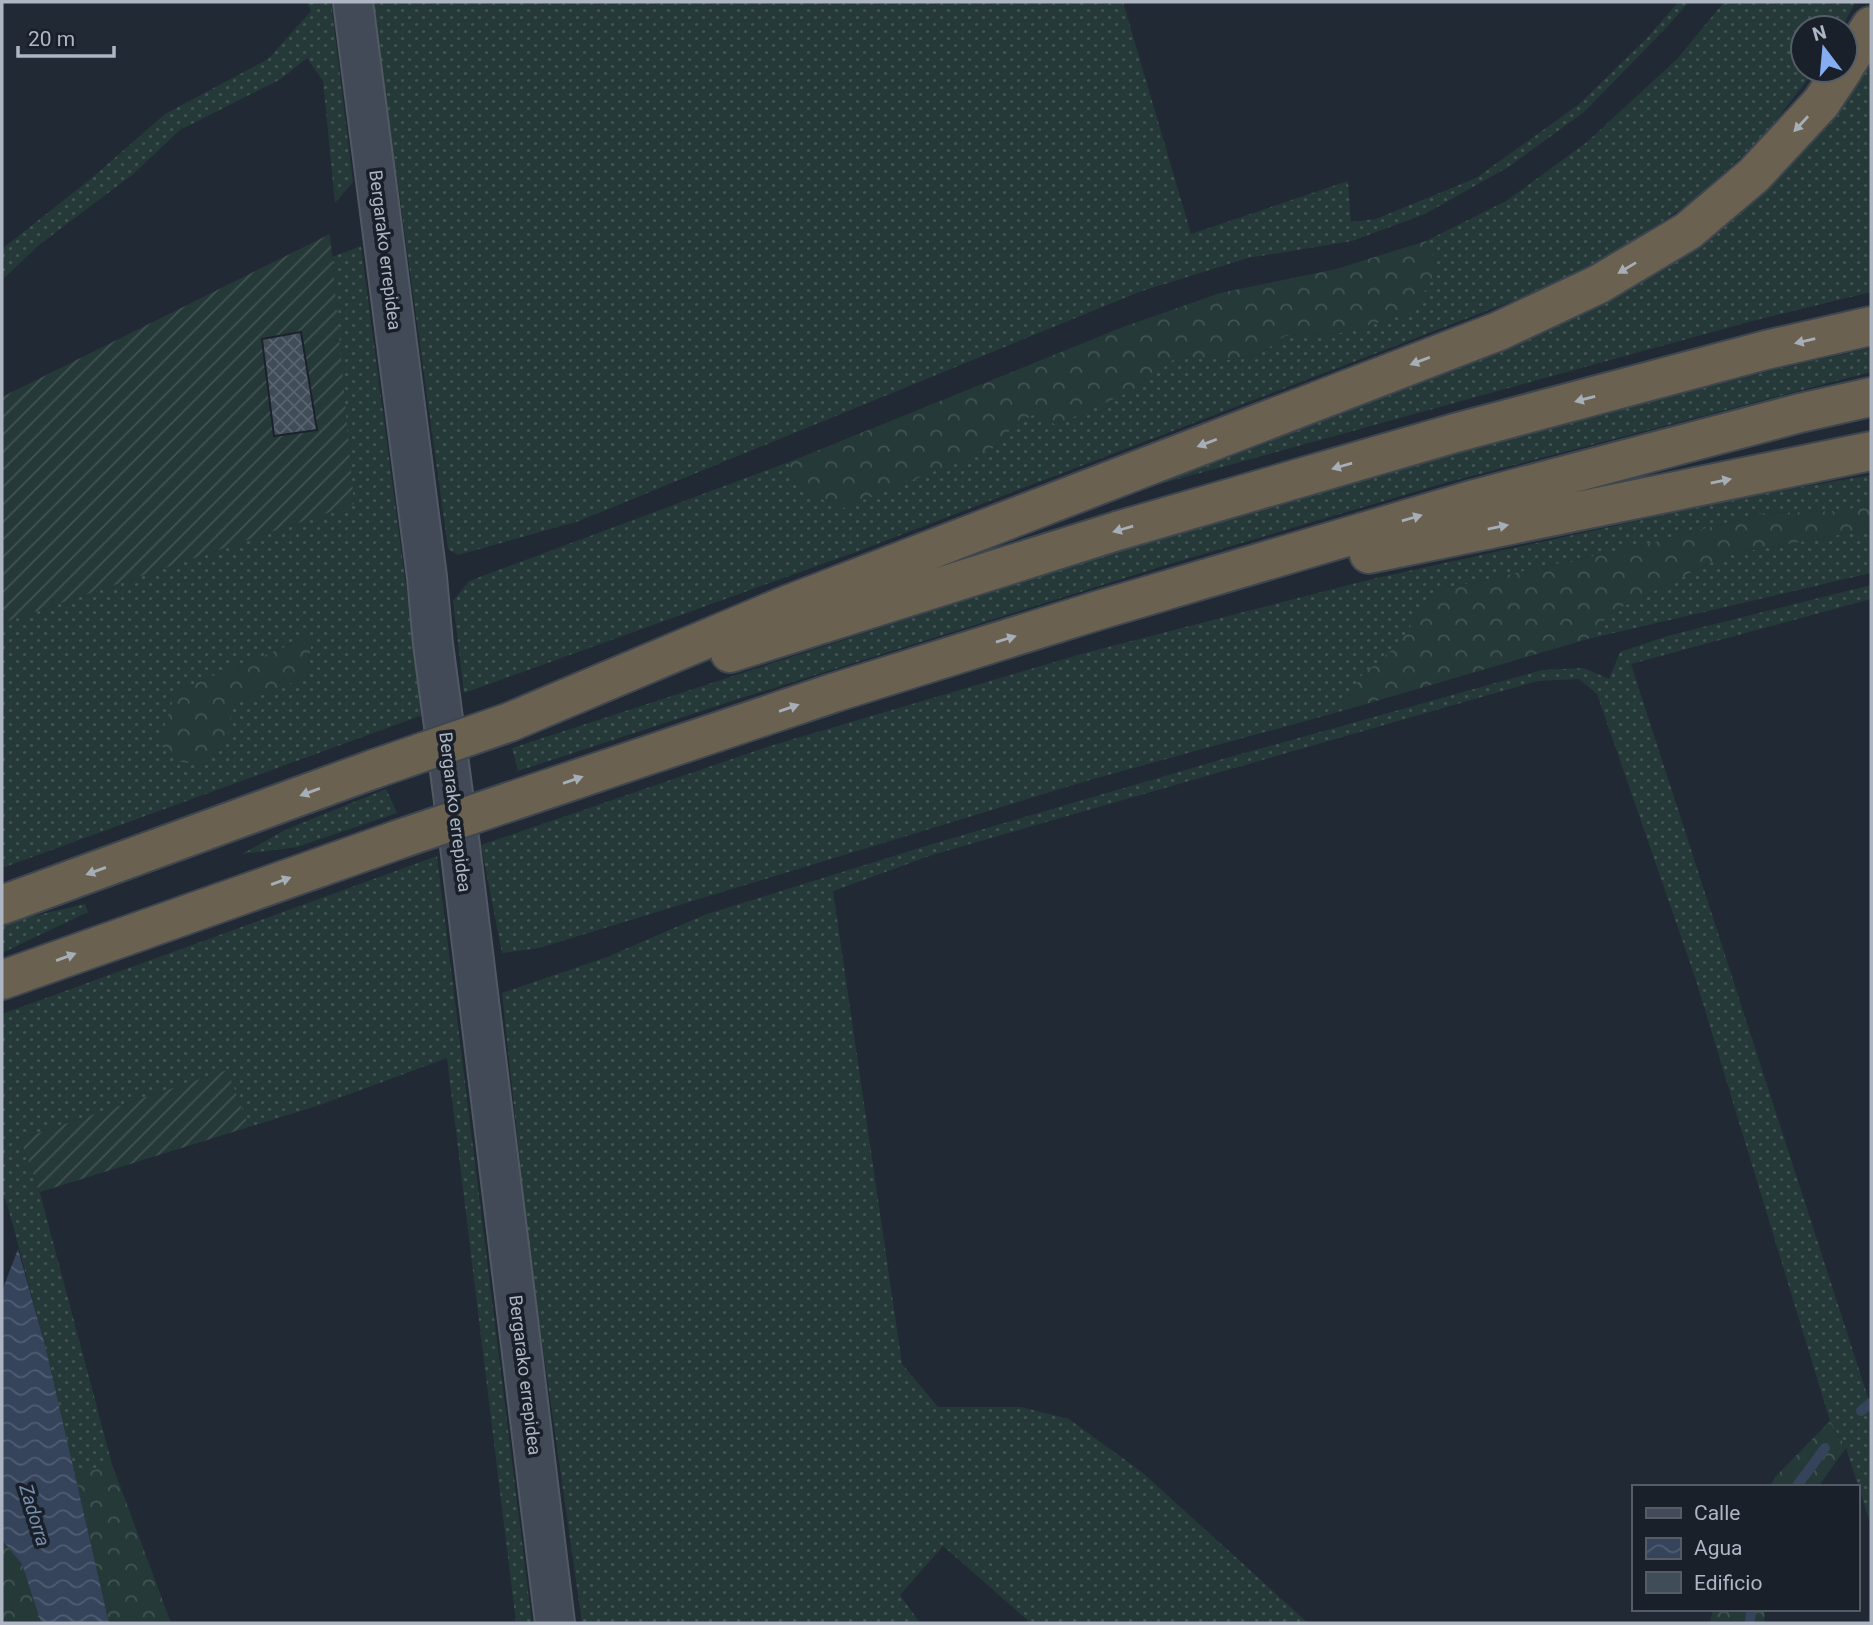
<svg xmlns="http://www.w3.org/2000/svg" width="1873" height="1625" font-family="Roboto,sans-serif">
<defs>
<pattern id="grass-dots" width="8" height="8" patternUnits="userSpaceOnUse" patternTransform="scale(1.75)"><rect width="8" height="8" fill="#263939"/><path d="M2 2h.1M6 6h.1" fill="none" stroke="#435354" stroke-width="1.8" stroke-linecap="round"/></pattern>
<pattern id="forest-crowns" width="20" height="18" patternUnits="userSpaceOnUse" patternTransform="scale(1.75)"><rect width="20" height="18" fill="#263939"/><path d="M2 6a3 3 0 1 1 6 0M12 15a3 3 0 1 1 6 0" fill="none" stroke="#435354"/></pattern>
<pattern id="garden-furrows" width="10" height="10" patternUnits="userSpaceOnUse" patternTransform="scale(1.75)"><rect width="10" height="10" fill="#263939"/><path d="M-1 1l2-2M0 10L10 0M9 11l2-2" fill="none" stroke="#435354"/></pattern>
<pattern id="water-waves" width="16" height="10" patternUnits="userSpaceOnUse" patternTransform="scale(1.75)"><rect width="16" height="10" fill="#35445b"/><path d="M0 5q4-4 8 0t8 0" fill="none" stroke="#505d71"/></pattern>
<pattern id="building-cross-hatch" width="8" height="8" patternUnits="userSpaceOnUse" patternTransform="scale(1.75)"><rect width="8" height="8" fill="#414c59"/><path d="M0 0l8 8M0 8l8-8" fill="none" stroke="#5a646f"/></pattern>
</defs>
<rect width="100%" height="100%" fill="#202934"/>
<!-- grass -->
<path fill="url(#grass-dots)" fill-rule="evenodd" d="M 307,2 L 331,2 L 353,182 L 335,203 L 323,81 L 307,58 L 281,79 L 180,130 L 132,175 L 39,245 L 2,280 L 2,249 L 93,177 L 165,114 L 268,59 L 311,11 Z
M 373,2 L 1123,2 L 1191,234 L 1348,181 L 1351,222 L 1376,219 L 1476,178 L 1578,105 L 1648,37 L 1678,2 L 1689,2 L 1666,28 L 1584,112 L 1510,166 L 1425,214 L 1352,241 L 1248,258 L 1139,292 L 579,521 L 458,555 L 448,549 Z
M 1724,2 L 1856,2 L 1841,28 L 1803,28 L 1803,70 L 1815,70 L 1763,137 L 1691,202 L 1608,258 L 1523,297 L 856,552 L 464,693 L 453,601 L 469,581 L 789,462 L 796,486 L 993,448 L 1016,424 L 1035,413 L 1138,388 L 1178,355 L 1231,360 L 1260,354 L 1285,336 L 1340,333 L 1436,263 L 1426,241 L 1506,201 L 1587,142 L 1677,59 Z
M 1871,48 L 1871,292 L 1756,320 L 1131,492 L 1477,361 L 1622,293 Z
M 361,246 L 423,715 L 2,868 L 2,623 L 353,504 L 332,257 ZM 312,636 L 307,677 L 233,705 L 176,691 Z
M 1871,348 L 1871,372 L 1445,483 L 1163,566 L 726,703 L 518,771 L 512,748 L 1120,550 L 1504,440 L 1778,369 Z
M 1871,475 L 1871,504 L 1842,511 L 1764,513 L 1643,545 L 1434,591 L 1399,644 L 1360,677 L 1342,711 L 1093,779 L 539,948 L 502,953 L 481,845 L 770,746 L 1085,653 L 1372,579 L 1751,496 Z
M 1871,529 L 1871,573 L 1588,639 L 1612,612 L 1726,555 Z
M 1871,585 L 1871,599 L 1631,664 L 1871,1407 L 1871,1526 L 1846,1448 L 1830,1421 L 1694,974 L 1597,694 L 1579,679 L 1537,681 L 935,854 L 833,891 L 902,1364 L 938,1407 L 1021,1407 L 1069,1419 L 1143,1473 L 1308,1623 L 1031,1623 L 943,1546 L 900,1595 L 920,1623 L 582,1623 L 530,1257 L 502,993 L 607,957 L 704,915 L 929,845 L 1223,759 L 1542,670 L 1584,668 L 1609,679 L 1620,652 L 1667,636 Z
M 386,789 L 397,813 L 297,847 L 242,854 L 287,829 Z
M 437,856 L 532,1623 L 516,1623 L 447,1058 L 320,1105 L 249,1127 L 227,1070 L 20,1139 L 40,1193 L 112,1464 L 75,1476 L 46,1349 L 8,1207 L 2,1191 L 2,1014 Z
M 85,904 L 88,912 L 2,953 L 2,927 L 21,919 Z"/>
<!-- forest -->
<path fill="url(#forest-crowns)" d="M 1426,241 L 1436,263 L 1430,284 L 1408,314 L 1340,333 L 1285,336 L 1260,354 L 1231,360 L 1178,356 L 1138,388 L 1056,425 L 1035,414 L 1016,424 L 993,448 L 841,509 L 796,486 L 789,462 L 1123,327 L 1220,293 L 1336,269 Z
M 1871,504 L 1871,529 L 1726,555 L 1612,612 L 1588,639 L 1342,711 L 1360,677 L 1399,644 L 1434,591 L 1643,545 L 1764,513 L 1842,511 Z
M 312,636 L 307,677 L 233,705 L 227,743 L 199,765 L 177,761 L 159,743 L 176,691 Z
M 1830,1421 L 1846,1448 L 1818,1487 L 1770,1487 L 1775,1477 Z
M 112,1464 L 171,1623 L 109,1623 L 75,1476 Z
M 2,1540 L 22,1564 L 41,1623 L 2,1623 Z
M 1713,1609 L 1765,1609 L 1764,1623 L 1710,1623 Z"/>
<!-- garden -->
<path fill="url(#garden-furrows)" d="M 330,234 L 354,504 L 2,623 L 2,397 Z
M 227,1070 L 249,1127 L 40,1192 L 20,1139 Z"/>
<!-- water -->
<path fill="url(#water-waves)" d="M 18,1249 L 46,1349 L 109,1623 L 41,1623 L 22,1564 L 2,1540 L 2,1291 Z"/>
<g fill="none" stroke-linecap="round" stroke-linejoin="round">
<!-- stream -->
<path stroke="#35445b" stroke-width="10" d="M 1861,1411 L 1871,1403
M 1796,1487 L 1825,1448
M 1750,1623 L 1751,1609"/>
</g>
<!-- building -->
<path fill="url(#building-cross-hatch)" stroke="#1b222c" stroke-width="2" d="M 301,332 L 317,430 L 274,436 L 262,339 Z"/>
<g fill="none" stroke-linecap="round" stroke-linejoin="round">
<!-- secondary casing -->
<g stroke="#515963" stroke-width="42">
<path id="secondary" d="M 353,2 L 427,577 L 433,644 L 460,846 L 555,1623"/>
</g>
<!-- highway casing -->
<g stroke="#3e4650" stroke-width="42">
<path id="highway" d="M 1845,66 L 1871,26
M 1369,554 L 1871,451
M 730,653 L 1117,531 L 1455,433 L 1766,350 L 1871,326
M 510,722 L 787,605 L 1499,331 L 1599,284 L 1688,231 L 1754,175 L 1821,103 L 1843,70
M 509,802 L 833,693 L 1096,611 L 1475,499 L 1800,413 L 1871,397
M 2,905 L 374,769
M 2,980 L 397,840"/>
</g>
<!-- secondary -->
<use href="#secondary" stroke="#424a58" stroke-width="38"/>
<!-- highway -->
<use href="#highway" stroke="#6b6151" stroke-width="38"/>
<!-- highway-bridge casing -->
<g stroke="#3e4650" stroke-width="42" stroke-linecap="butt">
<path id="highway-bridge" d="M 374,769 L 510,722
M 397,840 L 509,802"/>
</g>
<!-- highway-bridge -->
<use href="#highway-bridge" stroke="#6b6151" stroke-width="38"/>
</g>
<!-- one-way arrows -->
<defs><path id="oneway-solid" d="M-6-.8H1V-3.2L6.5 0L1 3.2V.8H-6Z" transform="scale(1.75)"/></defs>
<g fill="#a6aeb7">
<use href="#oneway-solid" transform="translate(1801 124) rotate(133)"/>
<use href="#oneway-solid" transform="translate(1627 268) rotate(149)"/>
<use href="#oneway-solid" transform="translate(1805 341) rotate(167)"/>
<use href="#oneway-solid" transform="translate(1420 361) rotate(159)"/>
<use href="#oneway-solid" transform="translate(1585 399) rotate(165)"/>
<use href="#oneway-solid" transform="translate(1207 443) rotate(159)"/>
<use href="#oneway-solid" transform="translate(1342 466) rotate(164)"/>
<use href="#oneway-solid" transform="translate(1721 481) rotate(-12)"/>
<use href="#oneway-solid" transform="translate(1412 518) rotate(-16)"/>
<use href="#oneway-solid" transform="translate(1498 527) rotate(-12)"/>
<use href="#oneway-solid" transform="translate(1123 529) rotate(164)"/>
<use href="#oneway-solid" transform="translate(1006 639) rotate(-17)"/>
<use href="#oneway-solid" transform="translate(789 708) rotate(-19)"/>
<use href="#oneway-solid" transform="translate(573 780) rotate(-19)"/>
<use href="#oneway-solid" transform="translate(310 792) rotate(160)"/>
<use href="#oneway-solid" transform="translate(96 871) rotate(160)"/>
<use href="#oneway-solid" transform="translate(281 881) rotate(-20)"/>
<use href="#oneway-solid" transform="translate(66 957) rotate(-20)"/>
</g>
<g text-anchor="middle" stroke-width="7" stroke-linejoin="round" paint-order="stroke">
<!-- street labels -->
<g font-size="18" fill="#adb6c2" stroke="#19202a">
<text transform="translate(385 250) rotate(83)" y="6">Bergarako errepidea</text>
<text transform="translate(455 812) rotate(83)" y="6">Bergarako errepidea</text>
<text transform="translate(525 1375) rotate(83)" y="6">Bergarako errepidea</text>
</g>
<!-- water labels -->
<g font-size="19" font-style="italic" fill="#778daa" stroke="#19202a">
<text transform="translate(35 1515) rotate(73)" y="7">Zadorra</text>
</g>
</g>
<!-- border -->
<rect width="1873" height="1625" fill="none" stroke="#adb6c2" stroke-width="7"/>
<!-- legend -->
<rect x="1632" y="1485" width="228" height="126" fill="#19202a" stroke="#545c67" stroke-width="2"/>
<rect x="1646" y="1508" width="35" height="10" fill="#424a58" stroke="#545c67" stroke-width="2"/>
<text x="1694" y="1520" font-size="21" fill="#adb6c2">Calle</text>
<rect x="1646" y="1538" width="35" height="21" fill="url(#water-waves)" stroke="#545c67" stroke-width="2"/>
<text x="1694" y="1555" font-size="21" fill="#adb6c2">Agua</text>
<rect x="1646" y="1572" width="35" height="21" fill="#414c59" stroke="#545c67" stroke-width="2"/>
<text x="1694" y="1590" font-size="21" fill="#adb6c2">Edificio</text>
<!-- north arrow -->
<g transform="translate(1824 49) rotate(344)"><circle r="33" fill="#19202a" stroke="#545c67" stroke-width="2"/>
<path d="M0-5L12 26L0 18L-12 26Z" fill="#84aef1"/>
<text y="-10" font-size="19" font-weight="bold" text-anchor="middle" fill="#adb6c2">N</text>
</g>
<!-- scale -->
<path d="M18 46v10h96v-10" fill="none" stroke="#adb6c2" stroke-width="3.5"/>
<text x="28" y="46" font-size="21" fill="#adb6c2" stroke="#19202a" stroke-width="5" paint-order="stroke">20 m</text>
</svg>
